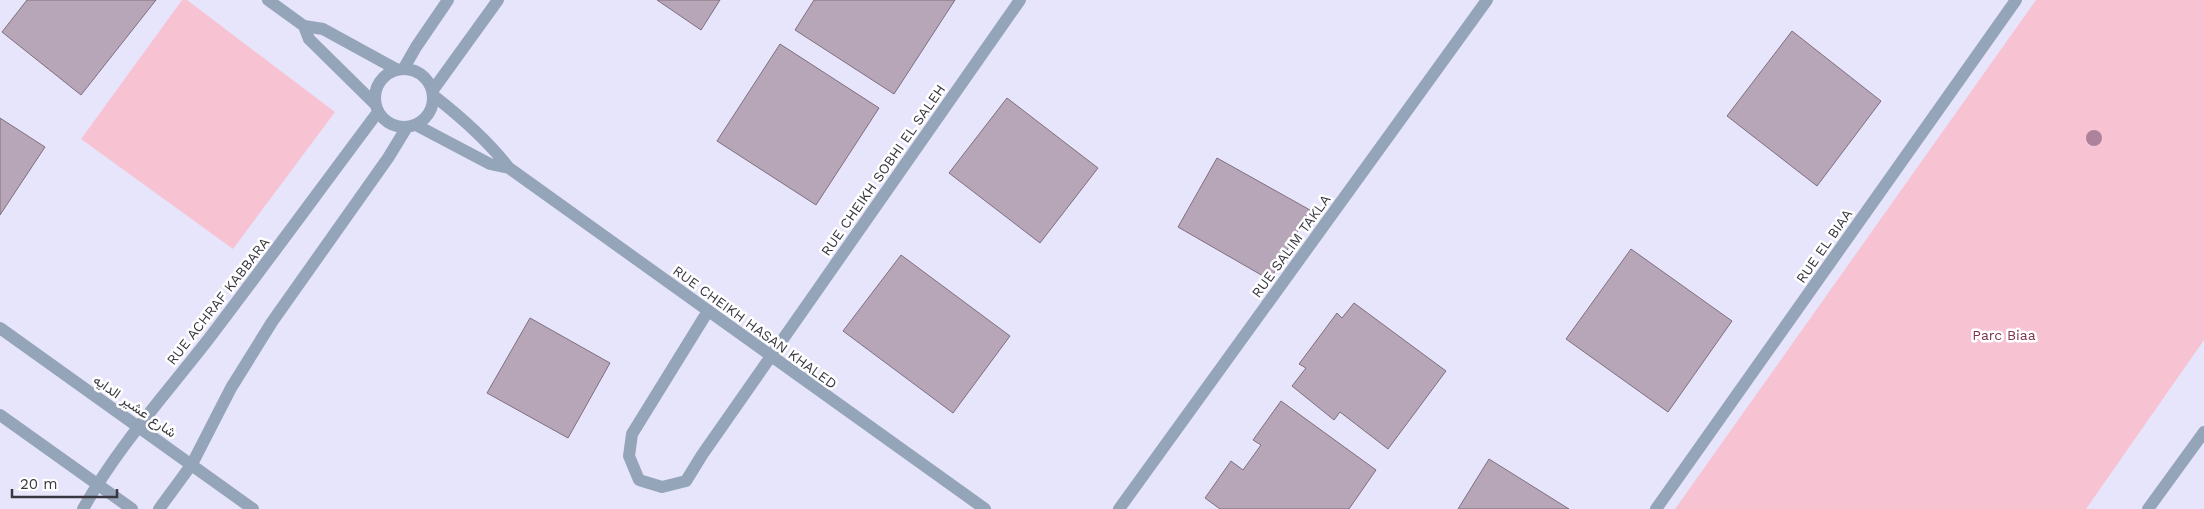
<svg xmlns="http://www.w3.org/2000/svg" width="2204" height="509" font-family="'Work Sans',Vazirmatn,sans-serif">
<rect width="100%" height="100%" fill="#e7e5fb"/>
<!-- green -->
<path fill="#f7c3d3" d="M 182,0 L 187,0 L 335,112 L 233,249 L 81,139 Z
M 2036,0 L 2204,0 L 2204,340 L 2086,509 L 1675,509 Z"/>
<!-- building -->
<path fill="#b7a6b7" stroke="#7f6f7f" d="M 27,0 L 156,0 L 81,95 L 2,32 Z
M 657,0 L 720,0 L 701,30 Z
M 814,0 L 955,0 L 894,94 L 795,30 Z
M 1792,31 L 1881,101 L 1817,186 L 1727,116 Z
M 780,44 L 879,108 L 816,205 L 717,141 Z
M 1007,98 L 1098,168 L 1040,243 L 949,173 Z
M 0,118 L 45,147 L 0,215 Z
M 1217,158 L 1310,210 L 1270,280 L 1178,227 Z
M 1631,249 L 1732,321 L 1668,412 L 1566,339 Z
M 901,255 L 1010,336 L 953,413 L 843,331 Z
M 1354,303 L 1446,371 L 1388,449 L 1340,412 L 1334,420 L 1292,386 L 1306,368 L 1299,364 L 1337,313 L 1342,318 Z
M 530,318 L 610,363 L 568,438 L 487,393 Z
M 1281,401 L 1376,470 L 1349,509 L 1220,509 L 1205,498 L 1231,461 L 1243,470 L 1261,445 L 1253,440 Z
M 1489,459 L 1569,509 L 1458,509 Z"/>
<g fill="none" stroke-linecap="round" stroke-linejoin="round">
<!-- minor -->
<path stroke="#94a4b9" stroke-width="12" d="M 268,0 L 304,26 L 323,29 L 396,69
M 304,26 L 309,39 L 376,105
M 404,68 L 416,47 L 448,0
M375 98a29 29 0 1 1 58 0a29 29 0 1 1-58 0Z
M 433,90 L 498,0
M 434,96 C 461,117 488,141 509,168 L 985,509
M 416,125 L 490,164 L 509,168
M 708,311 L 632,434 L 629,456 L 639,480 L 662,487 L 686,481 L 702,455 L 1020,0
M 0,328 L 253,509
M 0,415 L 132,509
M 83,509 C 117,448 164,396 207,341 C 265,265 321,188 378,112
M 159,509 L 192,464 L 231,388 L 272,322 L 388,158 L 407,127
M 1119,509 L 1487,0
M 1656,509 L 2016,0
M 2148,509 L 2204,432"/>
</g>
<!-- trees -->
<circle fill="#ad839c" cx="2094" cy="138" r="8"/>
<g text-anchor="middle" stroke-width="5" stroke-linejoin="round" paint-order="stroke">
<!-- street labels -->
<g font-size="14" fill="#393841" stroke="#fff">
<text transform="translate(883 170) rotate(-55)" y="5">RUE CHEIKH SOBHI EL SALEH</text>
<text transform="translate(1291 246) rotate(-54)" y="5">RUE SALIM TAKLA</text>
<text transform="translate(1824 246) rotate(-55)" y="5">RUE EL BIAA</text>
<text transform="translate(218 301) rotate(-52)" y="5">RUE ACHRAF KABBARA</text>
<text transform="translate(755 327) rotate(36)" y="5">RUE CHEIKH HASAN KHALED</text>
<text transform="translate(135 406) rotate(35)" y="5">شارع عشير الدايه</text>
</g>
<!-- park labels -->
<g font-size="14" fill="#7e334f" stroke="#fff">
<text x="2004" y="340">Parc Biaa</text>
</g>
</g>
<!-- scale -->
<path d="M12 489v8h105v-8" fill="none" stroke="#393841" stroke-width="2.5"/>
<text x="20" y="489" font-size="15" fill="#393841" stroke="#ffffff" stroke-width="4" paint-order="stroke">20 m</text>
</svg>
